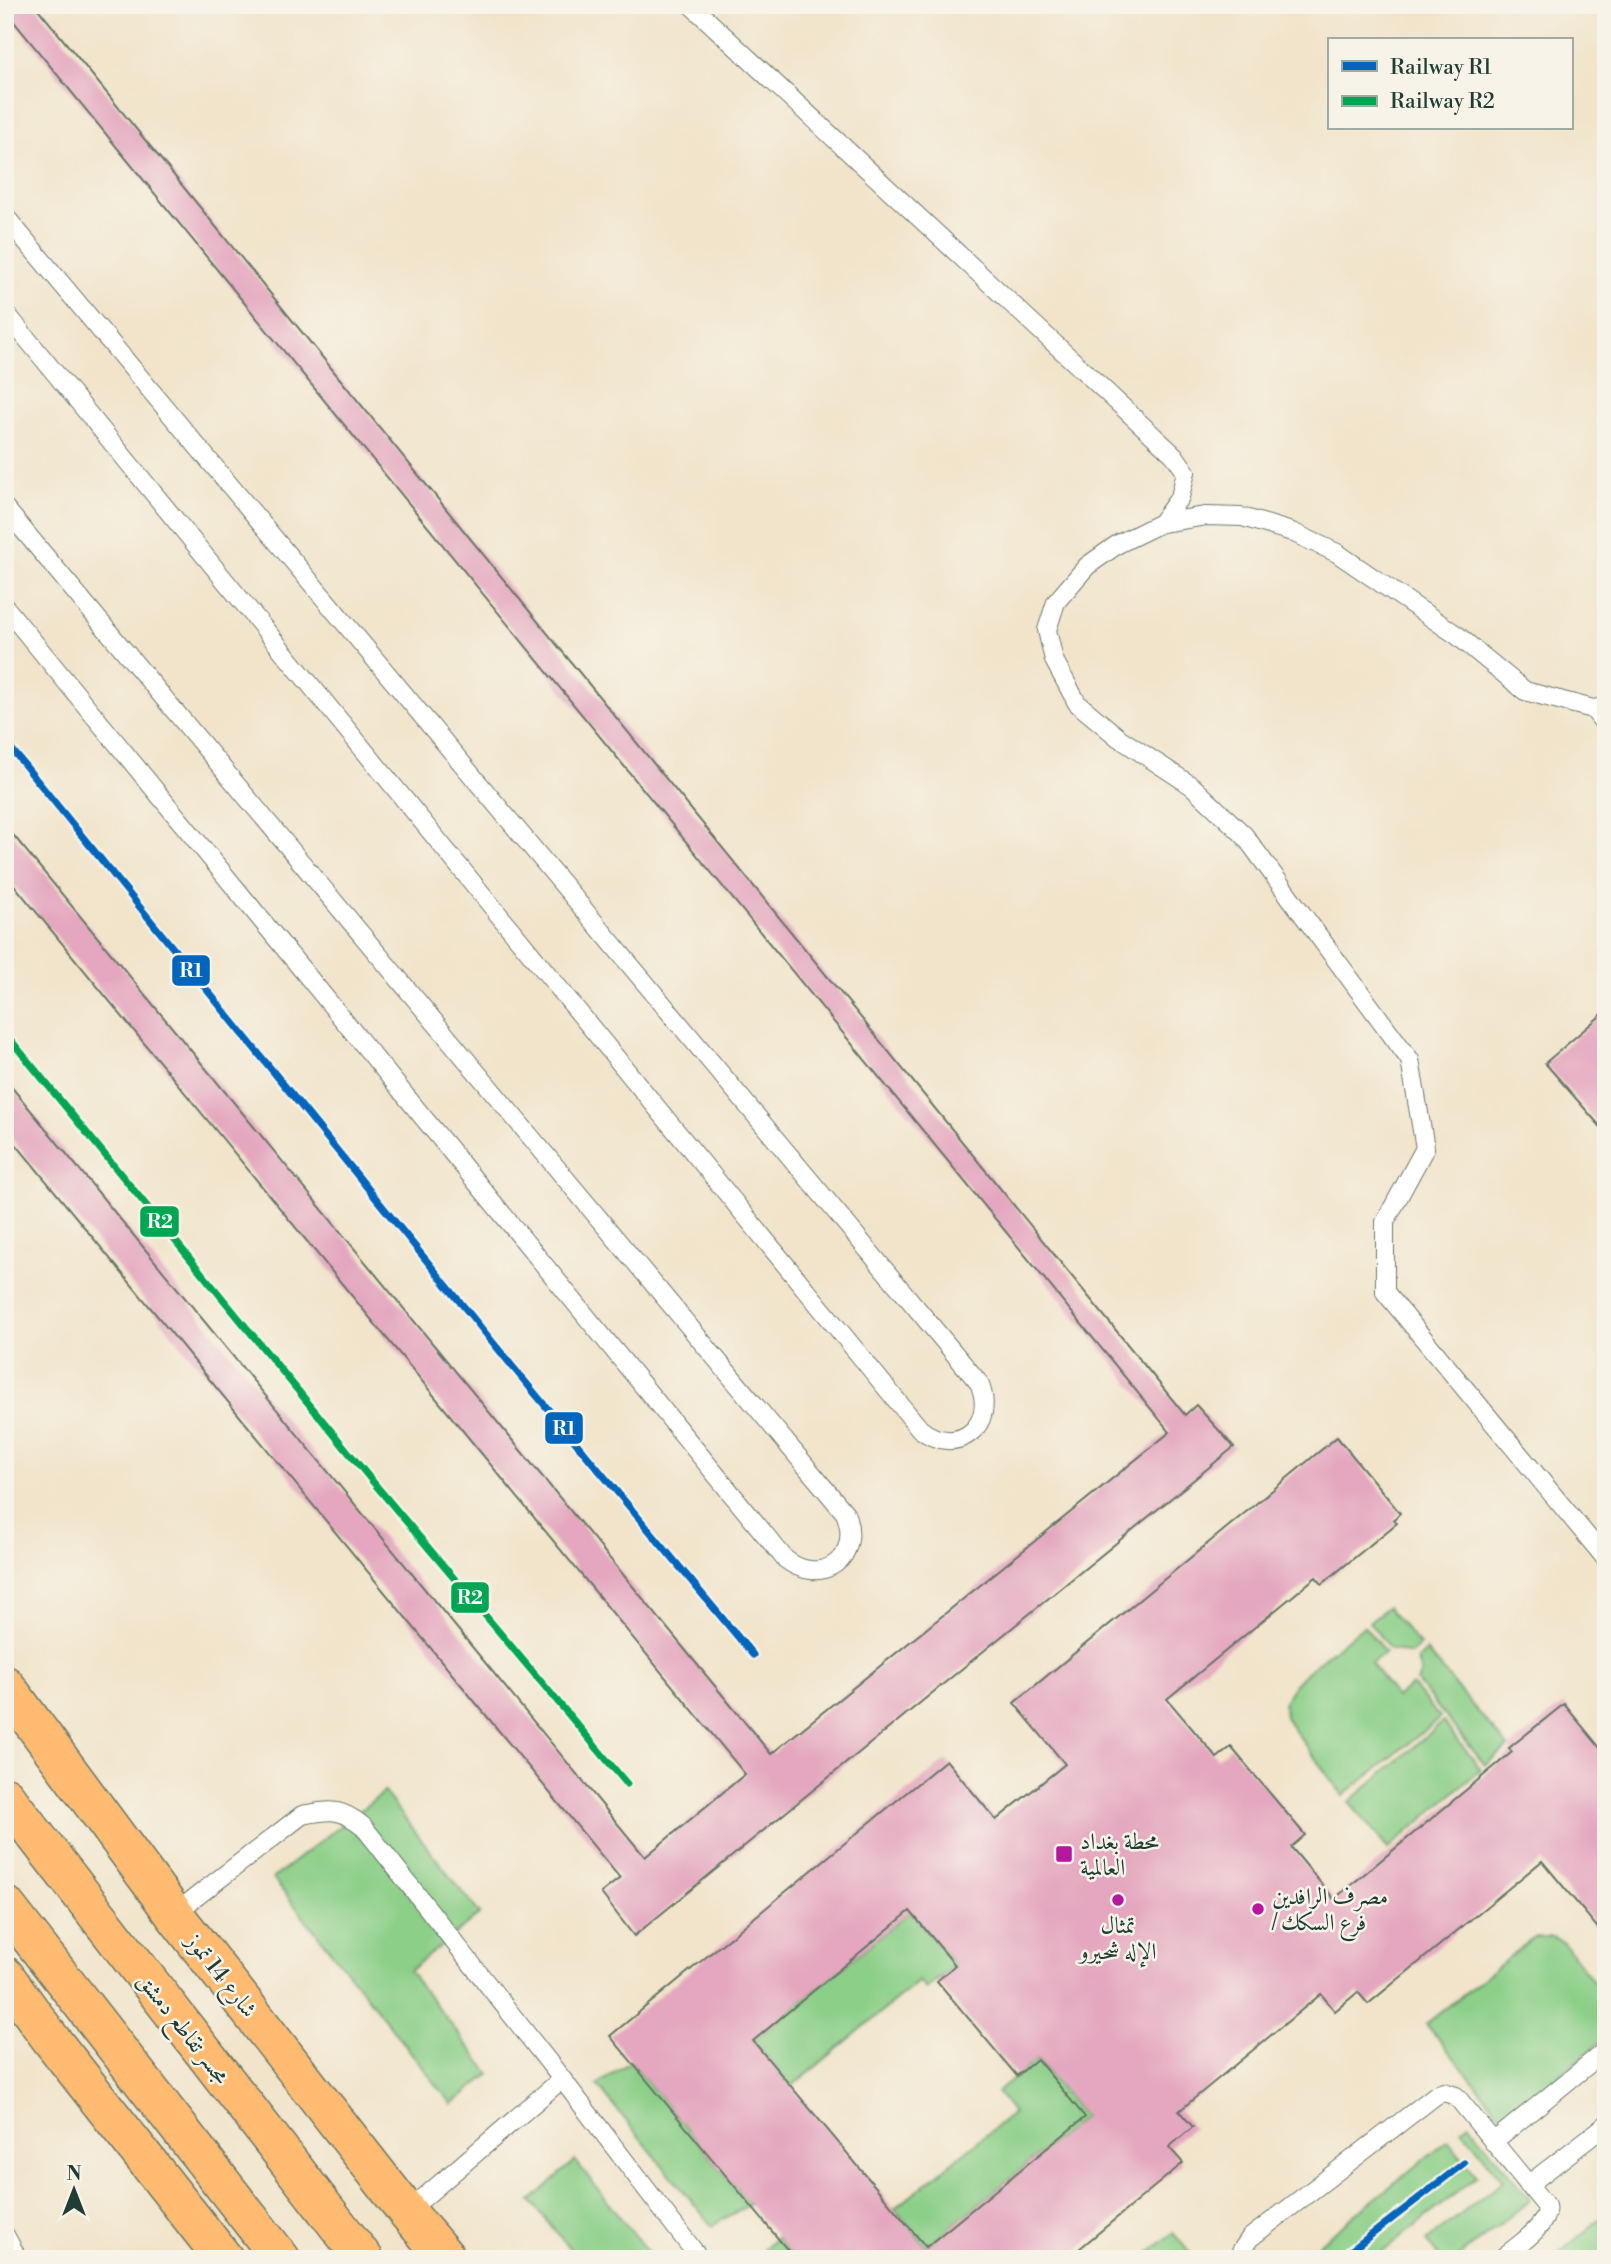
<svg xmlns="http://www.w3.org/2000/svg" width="1611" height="2264" font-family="'Libre Bodoni',Amiri,serif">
<rect width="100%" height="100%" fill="#f7f3e8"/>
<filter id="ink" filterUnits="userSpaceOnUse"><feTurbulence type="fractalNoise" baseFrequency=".0143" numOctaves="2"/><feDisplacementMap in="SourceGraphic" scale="14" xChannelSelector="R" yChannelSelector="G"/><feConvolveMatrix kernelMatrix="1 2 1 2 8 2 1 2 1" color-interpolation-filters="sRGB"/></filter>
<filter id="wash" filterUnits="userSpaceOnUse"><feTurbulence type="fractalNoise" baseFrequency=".00686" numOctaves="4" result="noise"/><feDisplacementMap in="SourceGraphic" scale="28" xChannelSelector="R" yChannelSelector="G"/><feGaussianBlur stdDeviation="1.57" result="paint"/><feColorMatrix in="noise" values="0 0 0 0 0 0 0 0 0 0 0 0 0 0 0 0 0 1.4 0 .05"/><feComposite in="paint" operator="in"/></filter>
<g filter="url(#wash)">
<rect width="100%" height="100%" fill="#f1e4ca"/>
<!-- green -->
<path fill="#8ccf88" stroke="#56865e" stroke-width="2" d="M 1387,1607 L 1420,1645 L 1410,1654 L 1390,1649 L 1369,1622 Z
M 1364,1626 L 1385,1652 L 1371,1663 L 1396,1697 L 1412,1685 L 1440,1718 L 1343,1796 L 1285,1717 C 1284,1709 1283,1703 1287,1696 C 1298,1673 1344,1643 1364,1626 Z
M 1426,1651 L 1508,1747 L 1485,1765 L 1417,1682 L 1421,1673 L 1417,1660 Z
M 1443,1722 L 1481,1769 L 1388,1849 L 1349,1802 Z
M 384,1792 L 480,1914 L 409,1971 L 490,2074 L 452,2104 L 273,1878 Z
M 910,1911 L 955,1965 L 926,1989 L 919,1981 L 791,2087 L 753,2041 Z
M 1535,1937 L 1552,1937 L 1563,1942 L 1606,1998 L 1606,2037 L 1508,2117 L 1500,2114 L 1426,2024 Z
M 1037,2059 L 1085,2117 L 926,2247 L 895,2209 L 1013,2113 L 997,2092 Z
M 631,2061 L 750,2204 L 712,2226 L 597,2085 Z
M 1469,2123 L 1530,2200 L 1456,2259 L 1441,2259 L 1427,2241 L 1503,2181 L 1462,2129 Z
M 1448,2140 L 1477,2176 L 1374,2259 L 1300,2259 Z
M 575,2160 L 653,2259 L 578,2259 L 531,2201 Z
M 1606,2214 L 1606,2259 L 1552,2259 Z
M 1173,2233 L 1195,2259 L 1142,2259 Z
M 777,2237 L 795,2259 L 755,2259 Z"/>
<g id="blocks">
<!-- building -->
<path fill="#e4a7bf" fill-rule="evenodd" d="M 5,5 L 35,5 L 1185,1415 L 1196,1405 L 1234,1447 L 634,1936 L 601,1893 L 620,1878 L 5,1131 L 5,1079 L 645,1857 L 745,1774 L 5,874 L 5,825 L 771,1754 L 1170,1432 L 5,11 Z
M 1606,1011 L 1606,1133 L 1545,1063 Z
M 1337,1437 L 1400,1513 L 1394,1519 L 1397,1523 L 1322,1584 L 1316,1577 L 1167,1699 L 1217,1758 L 1231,1747 L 1305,1835 L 1291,1847 L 1334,1899 L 1512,1752 L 1509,1748 L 1564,1704 L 1606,1755 L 1606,1938 L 1542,1861 L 1368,2004 L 1358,1992 L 1335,2011 L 1321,1994 L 1179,2111 L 1193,2127 L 1169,2147 L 1183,2163 L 1067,2259 L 795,2259 L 610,2036 L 946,1760 L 996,1820 L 1065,1764 L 1014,1703 ZM 910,1911 L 955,1965 L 937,1981 L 1017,2076 L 1037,2059 L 1085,2117 L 926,2247 L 753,2041 Z"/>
</g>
</g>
<g filter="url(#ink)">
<use href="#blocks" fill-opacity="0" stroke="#687768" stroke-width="2"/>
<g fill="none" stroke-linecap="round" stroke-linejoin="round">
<!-- lane casing -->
<g stroke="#687768" stroke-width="20">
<path id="lane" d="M 691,5 L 1174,455 L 1186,472 L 1180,497 L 1161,523
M 5,216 L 979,1383 C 998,1426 956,1458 920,1429 L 5,312
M 5,508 L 845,1513 C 863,1557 822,1588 785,1559 L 5,607
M 1606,707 L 1593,709 L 1525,691 L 1458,636 L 1337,553 L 1292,532 L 1242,517 L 1206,516 L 1161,523 L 1118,544 L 1087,566 L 1056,602 L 1047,630 L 1054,660 L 1077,703 L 1119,738 L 1192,786 L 1244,835 L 1410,1060 L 1425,1148 L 1385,1222 L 1385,1292 L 1606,1559
M 1593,709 L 1606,726
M 174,1914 L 302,1815 C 330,1810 339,1807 363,1826 L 562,2079 L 700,2259
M 1493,2142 L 1606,2050
M 1528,2185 L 1606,2125
M 407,2212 L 562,2079
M 5,2235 L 18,2259
M 1241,2259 L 1241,2251 L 1250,2238 L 1436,2095 L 1444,2092 L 1456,2096 L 1546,2206 C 1551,2225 1515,2247 1501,2259"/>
</g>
<!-- primary casing -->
<g stroke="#687768" stroke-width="41">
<path id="primary" d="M 5,1685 L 174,1914 L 407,2212 L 447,2259
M 5,1796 L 364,2259
M 5,1905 L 281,2259
M 5,1976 L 50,2038 L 224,2259"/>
</g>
<!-- lane -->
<use href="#lane" stroke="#fff" stroke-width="18"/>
<!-- primary -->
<use href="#primary" stroke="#febb71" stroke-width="38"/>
<!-- rail-1 casing -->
<g stroke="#f7f3e8" stroke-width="12">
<path id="rail-1" d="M 5,741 L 512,1366 L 753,1655
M 1340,2259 L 1464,2163"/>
</g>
<!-- rail-2 casing -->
<g stroke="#f7f3e8" stroke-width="12">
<path id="rail-2" d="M 5,1033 L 368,1476 L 627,1784"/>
</g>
<!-- rail-1 -->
<use href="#rail-1" stroke="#0065bd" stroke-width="7"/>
<!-- rail-2 -->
<use href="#rail-2" stroke="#00a651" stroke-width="7"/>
</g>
</g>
<!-- markers -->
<g fill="#b5179e" stroke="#f7f3e8" stroke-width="2.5">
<rect x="1055" y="1845" width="18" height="18" rx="3.5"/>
<circle cx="1118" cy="1900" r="7"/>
<circle cx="1258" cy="1909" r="7"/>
</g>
<g text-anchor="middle" stroke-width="5" stroke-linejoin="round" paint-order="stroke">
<!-- poi labels -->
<g font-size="23" fill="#1f3d34" stroke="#f7f3e8" text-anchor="start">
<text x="1080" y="1849">محطة بغداد<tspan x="1080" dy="26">العالمية</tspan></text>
<text x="1272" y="1904">مصرف الرافدين<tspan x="1272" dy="26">/ فرع السكك</tspan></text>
<text x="1118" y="1933" text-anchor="middle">تمثال<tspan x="1118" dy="26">الإله شحيرو</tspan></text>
</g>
<!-- street labels -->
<g font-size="23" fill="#1f3d34" stroke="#f7f3e8">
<text transform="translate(222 1975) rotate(52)" y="8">شارع 14 تموز</text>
<text transform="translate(184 2028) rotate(52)" y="8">مجسر تقاطع دمشق</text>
</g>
</g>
<g stroke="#f7f3e8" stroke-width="2.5">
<rect x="171" y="954" width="40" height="33" rx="7" fill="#0065bd"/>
<rect x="139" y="1205" width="41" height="33" rx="7" fill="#00a651"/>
<rect x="544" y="1411" width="40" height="34" rx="7" fill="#0065bd"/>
<rect x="450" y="1581" width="40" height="33" rx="7" fill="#00a651"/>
</g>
<g font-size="19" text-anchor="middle" font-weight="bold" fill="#fff">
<text x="191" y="977">R1</text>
<text x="160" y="1228">R2</text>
<text x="564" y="1435">R1</text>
<text x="470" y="1604">R2</text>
</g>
<!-- margin -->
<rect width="1611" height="2264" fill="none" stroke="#f7f3e8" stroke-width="28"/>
<!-- legend -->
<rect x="1328" y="38" width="245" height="91" fill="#f7f3e8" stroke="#a1aaa0" stroke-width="2"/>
<rect x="1342" y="61" width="35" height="10" fill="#0065bd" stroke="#a1aaa0" stroke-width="2"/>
<text x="1390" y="74" font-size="21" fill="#1f3d34">Railway R1</text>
<rect x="1342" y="96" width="35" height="10" fill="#00a651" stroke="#a1aaa0" stroke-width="2"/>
<text x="1390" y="108" font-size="21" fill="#1f3d34">Railway R2</text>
<!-- north arrow -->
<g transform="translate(74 2190)" stroke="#f7f3e8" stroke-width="5" paint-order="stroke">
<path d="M0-5L12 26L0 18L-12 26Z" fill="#1f3d34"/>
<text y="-10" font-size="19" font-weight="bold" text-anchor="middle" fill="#1f3d34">N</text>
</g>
</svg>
